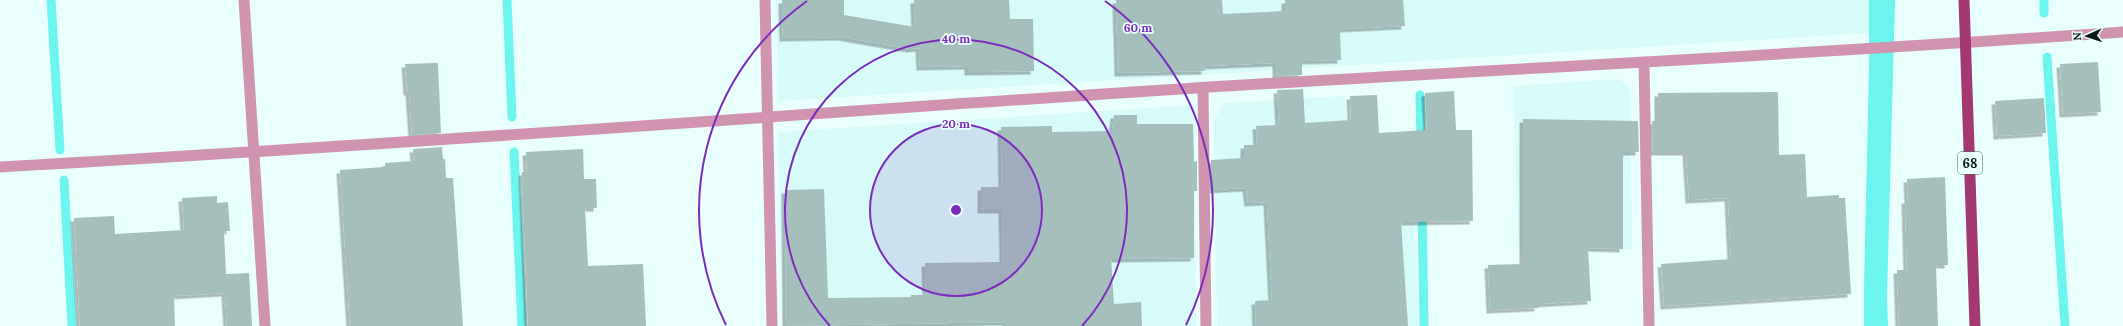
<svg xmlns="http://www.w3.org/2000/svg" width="2123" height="326" font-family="Lora,serif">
<defs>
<filter id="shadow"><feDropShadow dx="-3.5" dy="3.5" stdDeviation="0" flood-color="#0004"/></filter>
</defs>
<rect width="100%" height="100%" fill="#e9fffd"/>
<!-- built -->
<path fill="#d6fbf8" d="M 776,0 L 1869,0 L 1869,33 L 778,101 Z
M 1619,79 L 1630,87 L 1632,249 L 1519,254 L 1513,86 Z
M 1345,96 L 1351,199 L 1414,195 L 1418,326 L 1217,326 L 1214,120 L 1224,103 Z
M 1194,105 L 1196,326 L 783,326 L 778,132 Z"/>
<!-- water -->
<path fill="#6cf5ef" d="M 1869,0 L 1895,0 L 1887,297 L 1888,326 L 1864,326 L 1864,289 L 1869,66 Z"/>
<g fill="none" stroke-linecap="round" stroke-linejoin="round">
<!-- stream -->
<path stroke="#6cf5ef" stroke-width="9" d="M 51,0 L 60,150
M 507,0 L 512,117
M 2044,0 L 2044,13
M 2047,57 L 2065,326
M 1420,95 L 1421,143
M 514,152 L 522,326
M 64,180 L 72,326
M 1422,209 L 1424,326"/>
</g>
<!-- building -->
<path fill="#a5bfbd" filter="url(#shadow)" d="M 782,0 L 844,0 L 844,15 L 915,27 L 914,0 L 1009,0 L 1010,19 L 1033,19 L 1034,71 L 968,72 L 968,66 L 920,67 L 919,48 L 911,49 L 841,37 L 783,38 Z
M 1116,0 L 1222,0 L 1223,14 L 1285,11 L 1285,0 L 1403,0 L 1405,26 L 1340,29 L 1341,60 L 1302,61 L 1302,75 L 1276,76 L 1276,63 L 1204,66 L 1205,71 L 1118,73 Z
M 2098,62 L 2101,112 L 2063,114 L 2060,64 Z
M 434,63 L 438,63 L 441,133 L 412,135 L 409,92 L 407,92 L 405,64 Z
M 1303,89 L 1305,123 L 1351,120 L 1350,96 L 1377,95 L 1379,133 L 1427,130 L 1425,93 L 1454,91 L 1456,130 L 1472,130 L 1473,221 L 1401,222 L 1408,326 L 1256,326 L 1255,301 L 1272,300 L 1267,202 L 1248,203 L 1246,188 L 1211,190 L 1211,160 L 1244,158 L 1244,145 L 1257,145 L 1256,126 L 1279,125 L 1277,90 Z
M 1778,92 L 1779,155 L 1805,154 L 1807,197 L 1839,195 L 1839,198 L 1845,198 L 1851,294 L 1664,306 L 1661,264 L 1731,259 L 1728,198 L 1689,200 L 1686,152 L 1653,152 L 1652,121 L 1658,121 L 1658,93 Z
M 2044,98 L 2046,133 L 1997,136 L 1995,101 Z
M 1114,115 L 1137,115 L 1137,124 L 1193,124 L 1194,162 L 1197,161 L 1197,191 L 1194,191 L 1194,258 L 1111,259 L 1114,304 L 1141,302 L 1142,326 L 1007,326 L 1006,322 L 786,326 L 785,190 L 824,189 L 828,298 L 911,297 L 911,295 L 926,295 L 925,263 L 1003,262 L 1002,210 L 981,210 L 981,187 L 1002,187 L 1001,127 L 1052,126 L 1052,132 L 1112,131 Z
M 1523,119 L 1638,121 L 1639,152 L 1623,152 L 1623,249 L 1588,248 L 1591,301 L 1538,304 L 1538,308 L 1490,310 L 1488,265 L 1523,264 Z
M 442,147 L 443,159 L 445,159 L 446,178 L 453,178 L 463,326 L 350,326 L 340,170 L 385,167 L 385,163 L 414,161 L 413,149 Z
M 583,149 L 584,179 L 596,179 L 597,208 L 585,208 L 588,266 L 643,264 L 646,326 L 528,326 L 522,172 L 527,172 L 526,152 Z
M 1945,177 L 1948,265 L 1936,265 L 1938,326 L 1899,326 L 1897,270 L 1907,270 L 1905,200 L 1908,200 L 1907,179 Z
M 217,196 L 217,203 L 228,202 L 230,231 L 224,231 L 226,274 L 249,273 L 252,326 L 227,326 L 225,293 L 174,296 L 175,326 L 80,326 L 74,218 L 114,216 L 115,234 L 184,230 L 182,198 Z"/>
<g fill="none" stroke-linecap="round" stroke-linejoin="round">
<!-- minor -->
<path stroke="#d094b0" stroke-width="11" d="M 244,0 L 265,326
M 765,0 L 772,326
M 1644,62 L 1649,326
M 1203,88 L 1206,326
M 0,167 C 399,145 796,114 1195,88 C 1504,69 1814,54 2123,32"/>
<!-- primary -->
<path stroke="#a33873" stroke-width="11" d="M 1964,0 L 1975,326"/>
</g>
<!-- distance rings -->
<circle cx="956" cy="210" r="86" fill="#7b2cbf" fill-opacity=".12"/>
<g fill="none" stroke="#7b2cbf" stroke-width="2">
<circle cx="956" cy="210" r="86"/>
<path d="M830 326A171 171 0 1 1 1082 326"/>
<path d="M726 325A257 257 0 0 1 807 1M1105 1A257 257 0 0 1 1186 325"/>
</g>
<g text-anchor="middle" stroke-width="3.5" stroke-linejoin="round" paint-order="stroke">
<!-- shield labels -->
<rect fill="#e9fffd" stroke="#4f5d5b" stroke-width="1" x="1958" y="152" width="24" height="22" rx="3"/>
<g font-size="13" font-weight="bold" fill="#0d1716">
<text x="1970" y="168">68</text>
</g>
</g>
<circle cx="956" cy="210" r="6" fill="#7b2cbf" stroke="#e9fffd" stroke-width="2"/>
<g font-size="12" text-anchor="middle" font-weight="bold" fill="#7b2cbf" stroke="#e9fffd" stroke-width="3.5" stroke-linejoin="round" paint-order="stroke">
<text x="1138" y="32">60 m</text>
<text x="956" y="43">40 m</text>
<text x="956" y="128">20 m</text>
</g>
<!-- north arrow -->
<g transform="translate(2087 36) rotate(267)" stroke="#e9fffd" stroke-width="3" paint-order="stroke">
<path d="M0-3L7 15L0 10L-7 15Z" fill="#0d1716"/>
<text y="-6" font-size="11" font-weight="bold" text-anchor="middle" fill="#0d1716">N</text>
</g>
</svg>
